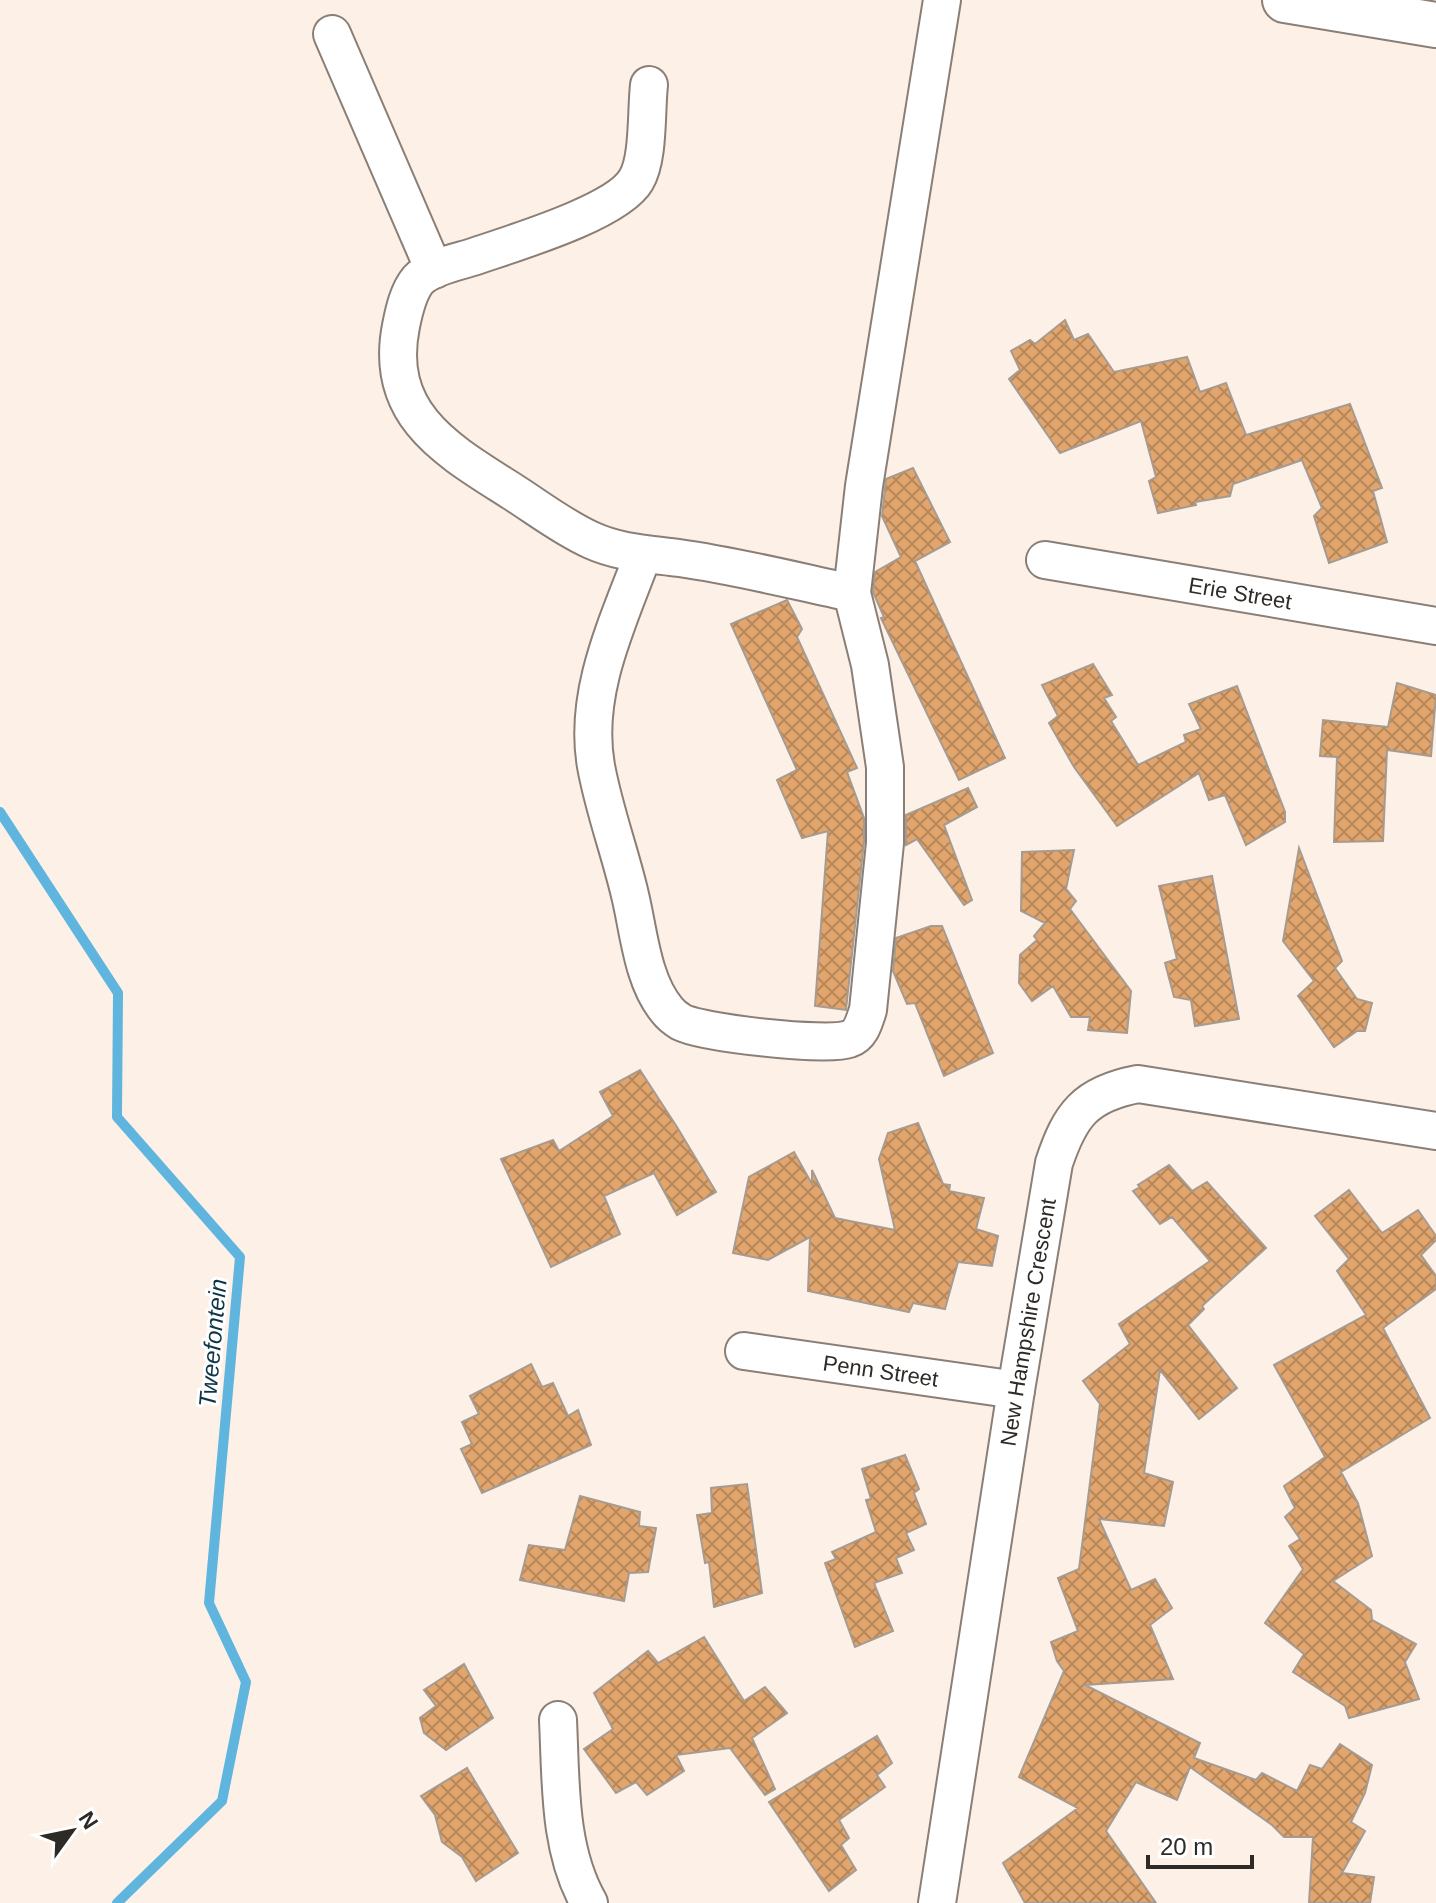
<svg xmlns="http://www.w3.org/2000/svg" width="1436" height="1903" font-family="Helvetica,sans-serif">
<defs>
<pattern id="building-cross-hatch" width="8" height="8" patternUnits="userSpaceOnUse" patternTransform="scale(2)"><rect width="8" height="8" fill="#e1a56d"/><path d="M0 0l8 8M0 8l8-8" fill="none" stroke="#b78759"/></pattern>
</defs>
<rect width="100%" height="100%" fill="#fdf1e7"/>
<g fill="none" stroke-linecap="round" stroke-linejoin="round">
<!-- stream -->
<path stroke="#5fb5dd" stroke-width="10" d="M 0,812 L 118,993 L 117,1117 L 240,1257 L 209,1603 L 246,1682 L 222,1801 L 117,1903"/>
</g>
<!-- building -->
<path fill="url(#building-cross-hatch)" stroke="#a69b91" stroke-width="2" d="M 1065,320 L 1074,340 L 1088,334 L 1114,372 L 1187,357 L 1200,392 L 1226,383 L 1246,435 L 1350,404 L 1382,488 L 1373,491 L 1387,542 L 1329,563 L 1314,516 L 1322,508 L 1302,460 L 1233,484 L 1230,496 L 1195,502 L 1196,505 L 1158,513 L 1149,481 L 1156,477 L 1141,421 L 1060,453 L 1009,379 L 1020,370 L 1011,351 L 1030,340 L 1035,344 Z
M 913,468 L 950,542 L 915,561 L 1005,758 L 959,780 L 881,618 L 884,617 L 873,592 L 875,572 L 901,557 L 882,516 L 886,479 Z
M 787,600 L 802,629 L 797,637 L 857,768 L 847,772 L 864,818 L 864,842 L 846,1010 L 815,1006 L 828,831 L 802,838 L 777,780 L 797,770 L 731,624 Z
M 1093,664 L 1112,695 L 1104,698 L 1116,717 L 1111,721 L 1138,765 L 1186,742 L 1184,735 L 1201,729 L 1189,704 L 1237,686 L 1285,812 L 1285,822 L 1246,845 L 1225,795 L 1209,800 L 1199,773 L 1117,826 L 1074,767 L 1049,723 L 1058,716 L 1042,685 Z
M 1397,683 L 1436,695 L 1431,756 L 1387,750 L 1383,841 L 1334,842 L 1337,757 L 1320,756 L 1323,720 L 1388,727 Z
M 968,788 L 977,807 L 944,825 L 972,900 L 964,905 L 917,839 L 906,845 L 906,815 Z
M 1299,848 L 1342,961 L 1335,968 L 1357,999 L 1372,1003 L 1365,1031 L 1357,1031 L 1334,1047 L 1298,996 L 1314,981 L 1283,941 Z
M 1074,850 L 1066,889 L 1076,901 L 1070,909 L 1131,991 L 1127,1033 L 1088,1030 L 1090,1017 L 1071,1017 L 1053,986 L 1032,1001 L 1019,983 L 1020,955 L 1037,940 L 1034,936 L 1045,923 L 1021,911 L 1022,852 Z
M 1212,876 L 1239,1019 L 1195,1026 L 1191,1000 L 1174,997 L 1165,963 L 1177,959 L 1159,886 Z
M 931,926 L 942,926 L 993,1053 L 944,1076 L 915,1003 L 907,1004 L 893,971 L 896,938 Z
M 640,1070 L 677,1127 L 716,1192 L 677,1215 L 654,1173 L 604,1196 L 620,1234 L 551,1267 L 501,1159 L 553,1140 L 559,1151 L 613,1116 L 600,1092 Z
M 918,1123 L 943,1184 L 950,1185 L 949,1191 L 984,1198 L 976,1229 L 998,1236 L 992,1266 L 958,1262 L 945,1309 L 913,1303 L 909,1312 L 808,1291 L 810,1237 L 768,1260 L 733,1253 L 749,1177 L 794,1152 L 812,1184 L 812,1170 L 835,1218 L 895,1230 L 879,1159 L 888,1133 Z
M 1169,1165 L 1192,1191 L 1207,1182 L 1266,1248 L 1202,1306 L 1204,1309 L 1188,1325 L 1237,1388 L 1199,1419 L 1160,1370 L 1144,1473 L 1173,1482 L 1164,1526 L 1099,1519 L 1131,1590 L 1155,1579 L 1172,1608 L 1150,1625 L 1173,1679 L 1085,1685 L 1200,1743 L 1194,1758 L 1256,1780 L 1262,1773 L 1297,1791 L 1310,1765 L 1322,1769 L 1340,1744 L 1372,1765 L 1365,1793 L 1351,1822 L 1365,1831 L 1342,1873 L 1374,1877 L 1370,1903 L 1309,1903 L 1313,1837 L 1284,1837 L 1272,1825 L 1190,1767 L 1177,1800 L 1136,1782 L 1106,1831 L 1156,1903 L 1025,1903 L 1003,1863 L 1078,1808 L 1019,1777 L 1064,1671 L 1057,1661 L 1051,1642 L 1078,1631 L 1058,1578 L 1079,1569 L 1100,1404 L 1083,1381 L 1130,1344 L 1119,1324 L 1210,1261 L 1172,1217 L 1160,1224 L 1133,1191 L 1140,1187 L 1138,1185 Z
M 1349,1190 L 1382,1233 L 1418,1210 L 1436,1236 L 1436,1240 L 1421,1255 L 1436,1276 L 1436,1289 L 1383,1328 L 1430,1418 L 1341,1472 L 1358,1503 L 1372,1556 L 1333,1581 L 1371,1610 L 1372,1620 L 1416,1644 L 1405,1662 L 1419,1699 L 1349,1718 L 1345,1706 L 1293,1672 L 1304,1654 L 1265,1623 L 1303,1569 L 1289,1546 L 1300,1539 L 1285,1517 L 1295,1508 L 1284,1486 L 1325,1457 L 1274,1365 L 1366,1315 L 1337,1271 L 1349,1259 L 1315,1216 Z
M 531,1364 L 542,1387 L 553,1383 L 568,1416 L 578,1410 L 591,1445 L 482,1493 L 461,1449 L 472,1444 L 462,1422 L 479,1414 L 470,1396 Z
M 905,1455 L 919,1489 L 914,1493 L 926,1524 L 906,1533 L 914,1550 L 896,1558 L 902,1573 L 874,1583 L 893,1631 L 855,1647 L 825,1563 L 836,1559 L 832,1552 L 876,1532 L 866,1500 L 871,1499 L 862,1469 Z
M 747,1484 L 762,1593 L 714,1607 L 709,1562 L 705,1563 L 697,1515 L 712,1513 L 711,1488 Z
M 580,1496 L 640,1512 L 639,1526 L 656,1528 L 648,1572 L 629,1573 L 624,1601 L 520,1580 L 529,1545 L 565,1550 Z
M 704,1637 L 744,1701 L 765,1687 L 787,1713 L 752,1738 L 775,1789 L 765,1795 L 730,1748 L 676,1755 L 684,1771 L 647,1795 L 636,1782 L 616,1793 L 584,1749 L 613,1729 L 594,1693 L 648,1651 L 658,1663 Z
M 464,1664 L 493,1718 L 446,1750 L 424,1733 L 420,1718 L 436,1706 L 424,1690 Z
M 877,1736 L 892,1763 L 877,1775 L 885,1787 L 839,1820 L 849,1838 L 841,1845 L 856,1870 L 829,1891 L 769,1802 Z
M 467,1768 L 518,1853 L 476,1881 L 462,1857 L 442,1842 L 435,1815 L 421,1796 Z"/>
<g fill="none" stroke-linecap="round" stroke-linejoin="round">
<!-- minor casing -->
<g stroke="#8a7f76" stroke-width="40">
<g id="minor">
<path d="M 332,34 L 434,270"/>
<path d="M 649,85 C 646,111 649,159 636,180 C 617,213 510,244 473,257 C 457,262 430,267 418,280 C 408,292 404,311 401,326 C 383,416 449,451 513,492 C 538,508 564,528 591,540 C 619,553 649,554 679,558 C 737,566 795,581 852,593"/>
<path d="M 643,555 C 618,622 583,693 596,766 C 604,810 620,852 630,895 C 639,932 642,980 667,1010 C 670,1014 676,1019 681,1022 C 702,1033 827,1047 849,1039 C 861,1035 864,1022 868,1010 L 885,843 L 885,767 L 870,665 L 852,593 L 864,486 L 942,0"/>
<path id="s1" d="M 1045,560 L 1436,626"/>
<path id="s2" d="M 744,1351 L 1016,1390"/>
<path d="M 558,1720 C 561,1781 558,1849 589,1903"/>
<path id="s3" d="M 937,1903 L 1016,1390 L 1054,1163 C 1070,1115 1085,1094 1138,1084 L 1436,1131"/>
</g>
</g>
<!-- tertiary casing -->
<g stroke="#8a7f76" stroke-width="48">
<path id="tertiary" d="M 1285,0 L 1436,25"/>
</g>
<!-- minor -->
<use href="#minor" stroke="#fff" stroke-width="36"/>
<!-- tertiary -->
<use href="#tertiary" stroke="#fff" stroke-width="44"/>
</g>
<g text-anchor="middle" stroke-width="6" stroke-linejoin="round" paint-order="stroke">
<!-- street labels -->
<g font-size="22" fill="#2e2a26" stroke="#fff">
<text dy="8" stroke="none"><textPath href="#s1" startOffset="198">Erie Street</textPath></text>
<text dy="8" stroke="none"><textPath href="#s3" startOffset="588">New Hampshire Crescent</textPath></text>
<text dy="8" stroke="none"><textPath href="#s2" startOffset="138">Penn Street</textPath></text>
</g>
<!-- water labels -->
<g font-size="24" font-style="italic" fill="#0d3546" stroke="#fff">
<text transform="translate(213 1343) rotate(-85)" y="8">Tweefontein</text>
</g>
</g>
<!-- north arrow -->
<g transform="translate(72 1831) rotate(57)" stroke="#ffffff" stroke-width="6" paint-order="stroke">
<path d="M0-6L14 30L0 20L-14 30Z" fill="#2e2a26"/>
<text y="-12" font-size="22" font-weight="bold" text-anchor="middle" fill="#2e2a26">N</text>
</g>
<!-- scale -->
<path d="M1148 1855v12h104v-12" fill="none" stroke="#2e2a26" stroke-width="4"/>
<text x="1160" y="1855" font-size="24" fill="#2e2a26" stroke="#ffffff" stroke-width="6" paint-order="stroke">20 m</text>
</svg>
